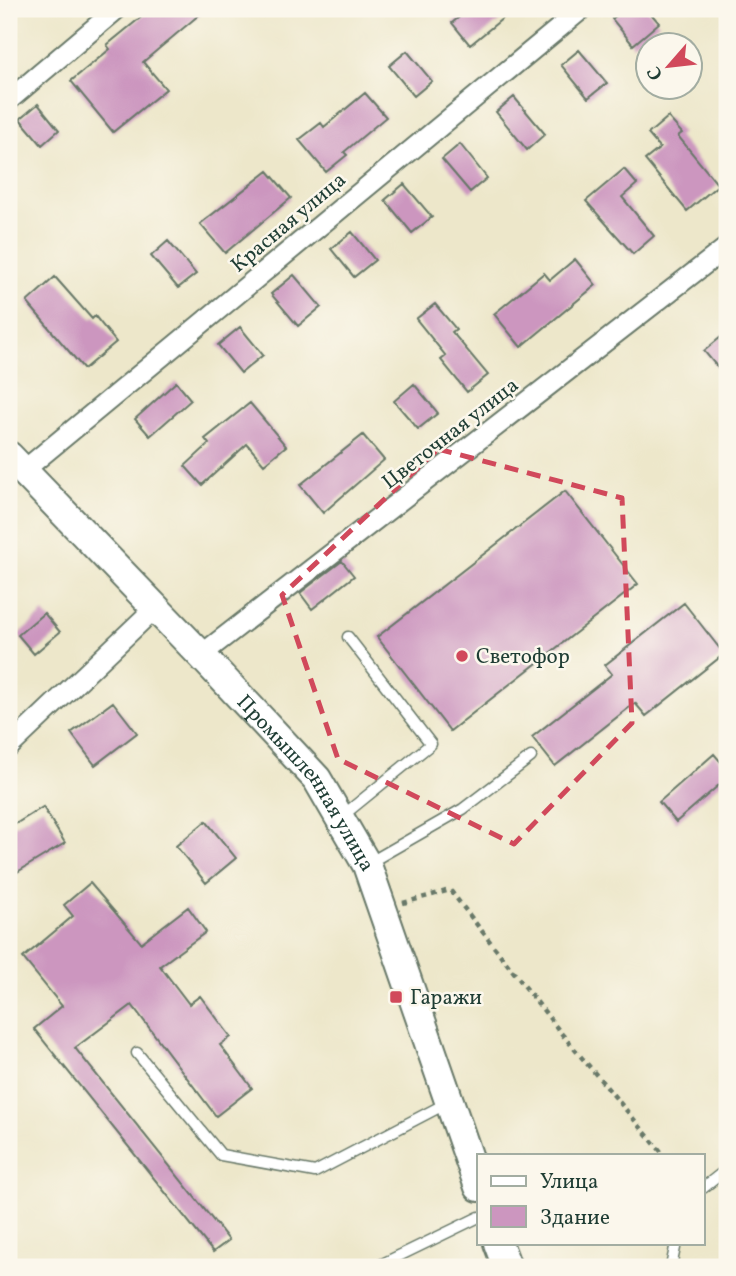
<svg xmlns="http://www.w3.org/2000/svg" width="736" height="1276" font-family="Vollkorn,serif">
<rect width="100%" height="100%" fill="#fbf7ec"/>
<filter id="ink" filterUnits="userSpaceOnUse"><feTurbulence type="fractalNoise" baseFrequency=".0143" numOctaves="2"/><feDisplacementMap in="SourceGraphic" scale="14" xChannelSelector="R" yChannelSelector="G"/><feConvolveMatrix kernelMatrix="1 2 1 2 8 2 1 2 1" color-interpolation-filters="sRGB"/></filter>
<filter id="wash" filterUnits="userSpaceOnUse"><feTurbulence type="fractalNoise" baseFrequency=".00686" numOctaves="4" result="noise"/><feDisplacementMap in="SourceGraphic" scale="28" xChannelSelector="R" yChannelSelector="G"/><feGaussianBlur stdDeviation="1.57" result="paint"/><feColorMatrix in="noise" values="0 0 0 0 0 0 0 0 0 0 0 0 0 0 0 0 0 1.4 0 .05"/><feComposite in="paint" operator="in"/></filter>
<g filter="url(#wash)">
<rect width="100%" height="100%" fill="#ede7ca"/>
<g id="blocks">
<!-- building -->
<path fill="#cc96bf" d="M 151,9 L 206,9 L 143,62 L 166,89 L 113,132 L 71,81 L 110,49 L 107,45 Z
M 469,9 L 514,9 L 470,45 L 452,23 Z
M 624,9 L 647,9 L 659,23 L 633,45 L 612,19 Z
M 579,50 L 607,83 L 588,98 L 561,65 Z
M 407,51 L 432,81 L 414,96 L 389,66 Z
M 365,93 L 386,117 L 344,152 L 347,155 L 326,172 L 299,140 L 321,123 L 324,127 Z
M 514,97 L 545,134 L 527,150 L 496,112 Z
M 38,104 L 59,130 L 42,145 L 20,119 Z
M 668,117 L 682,133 L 678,136 L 718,185 L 687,211 L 645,160 L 660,148 L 648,134 Z
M 460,144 L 487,178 L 470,192 L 442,159 Z
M 624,169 L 637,184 L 622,197 L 654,236 L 633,254 L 586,201 Z
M 268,171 L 291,198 L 225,253 L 200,224 Z
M 404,184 L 432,217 L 412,233 L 385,200 Z
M 352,232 L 375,260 L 354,277 L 331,249 Z
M 168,241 L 196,274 L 178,288 L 151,256 Z
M 575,259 L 596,285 L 521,347 L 494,314 L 544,273 L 550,280 Z
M 294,275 L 321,307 L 298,326 L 271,294 Z
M 55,277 L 92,319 L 95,316 L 116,342 L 84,369 L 27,302 Z
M 435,304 L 456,329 L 452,332 L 488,375 L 467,392 L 441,360 L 446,356 L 416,319 Z
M 240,327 L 263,355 L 241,373 L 218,345 Z
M 727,332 L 727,379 L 704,351 Z
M 176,382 L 191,400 L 150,436 L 135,419 Z
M 414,384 L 438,413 L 418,429 L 394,401 Z
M 250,403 L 286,446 L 264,464 L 247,444 L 202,485 L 185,466 L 209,444 L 205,439 Z
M 363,435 L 384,460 L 323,513 L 300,485 Z
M 565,491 L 638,584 L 450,731 L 377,637 Z
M 342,561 L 354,576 L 312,609 L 300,593 Z
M 684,603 L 724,654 L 646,716 L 635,703 L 555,766 L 532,737 L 612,674 L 605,665 Z
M 44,613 L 60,632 L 34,654 L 18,635 Z
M 113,702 L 137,733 L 95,765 L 71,733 Z
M 714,754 L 727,769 L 727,778 L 676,822 L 659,802 Z
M 43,807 L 65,843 L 9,877 L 9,828 Z
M 206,821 L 236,858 L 206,883 L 176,846 Z
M 90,883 L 141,943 L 188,907 L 206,932 L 160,966 L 189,1004 L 200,996 L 231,1037 L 220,1045 L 252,1088 L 216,1116 L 132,1005 L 75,1048 L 229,1240 L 213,1252 L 34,1029 L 62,1006 L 23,958 L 73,916 L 64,905 Z"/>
</g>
</g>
<g filter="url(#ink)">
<use href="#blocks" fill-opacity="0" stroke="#677868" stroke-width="2"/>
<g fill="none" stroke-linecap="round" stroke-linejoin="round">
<!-- service casing -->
<g stroke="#677868" stroke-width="13">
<path id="service" d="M 341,817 L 431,744 L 348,637
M 367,864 L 463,809 L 531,757
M 137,1053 L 221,1155 L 315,1172 L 449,1102
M 703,1188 L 727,1169
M 376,1267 L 479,1217
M 671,1267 L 676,1243"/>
</g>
<!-- minor casing -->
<g stroke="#677868" stroke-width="23">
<path id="minor" d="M 9,100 L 117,9
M 23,471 L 582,9
M 201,655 L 727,247
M 9,747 L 155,608"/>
</g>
<!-- secondary casing -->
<g stroke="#677868" stroke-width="32">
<g id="secondary">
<path id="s1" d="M 9,456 L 201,655 L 317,779 L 367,865 L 479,1187"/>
<path d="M 498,1243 L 507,1267"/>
</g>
</g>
<!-- path -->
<path stroke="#677868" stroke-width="4.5" stroke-dasharray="5 5" stroke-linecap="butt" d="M 403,903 L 450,890 L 561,1033 L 664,1155"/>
<!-- service -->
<use href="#service" stroke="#fff" stroke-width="10"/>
<!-- minor -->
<use href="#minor" stroke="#fff" stroke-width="19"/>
<!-- secondary -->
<use href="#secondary" stroke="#fff" stroke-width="28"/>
</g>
</g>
<!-- marked area -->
<path fill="none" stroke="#d1495b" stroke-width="5" stroke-dasharray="14 9" stroke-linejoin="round" d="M 438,449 L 622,498 L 632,723 L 514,844 L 338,759 L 282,595 Z"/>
<!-- markers -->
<g fill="#d1495b" stroke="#fbf7ec" stroke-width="2.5">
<circle cx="462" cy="656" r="7"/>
<rect x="389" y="990" width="14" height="14" rx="3.5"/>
</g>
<g text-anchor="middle" stroke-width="5" stroke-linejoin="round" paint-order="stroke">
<!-- street labels -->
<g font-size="21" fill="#1f3d34" stroke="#fbf7ec">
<text transform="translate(288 222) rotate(-40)" y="7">Красная улица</text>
<text transform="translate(450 433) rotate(-38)" y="7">Цветочная улица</text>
<text dy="7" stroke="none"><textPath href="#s1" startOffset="443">Промышленная улица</textPath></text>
</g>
<!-- poi labels -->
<g font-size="21" fill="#1f3d34" stroke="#fbf7ec" text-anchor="start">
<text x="476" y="663">Светофор</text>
<text x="410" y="1004">Гаражи</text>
</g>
</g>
<!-- margin -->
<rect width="736" height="1276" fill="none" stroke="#fbf7ec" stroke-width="35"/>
<!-- legend -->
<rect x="477" y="1154" width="228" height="91" fill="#fbf7ec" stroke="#a3ada2" stroke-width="2"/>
<rect x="491" y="1176" width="35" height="10" fill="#ffffff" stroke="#a3ada2" stroke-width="2"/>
<text x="540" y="1188" font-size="21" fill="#1f3d34">Улица</text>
<rect x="491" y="1206" width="35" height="21" fill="#cc96bf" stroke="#a3ada2" stroke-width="2"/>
<text x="540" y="1224" font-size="21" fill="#1f3d34">Здание</text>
<!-- north arrow -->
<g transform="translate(669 66) rotate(242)"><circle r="33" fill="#fbf7ec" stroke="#a3ada2" stroke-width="2"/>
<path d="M0-5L12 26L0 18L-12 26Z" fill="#d1495b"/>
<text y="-10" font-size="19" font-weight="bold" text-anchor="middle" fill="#1f3d34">С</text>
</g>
</svg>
